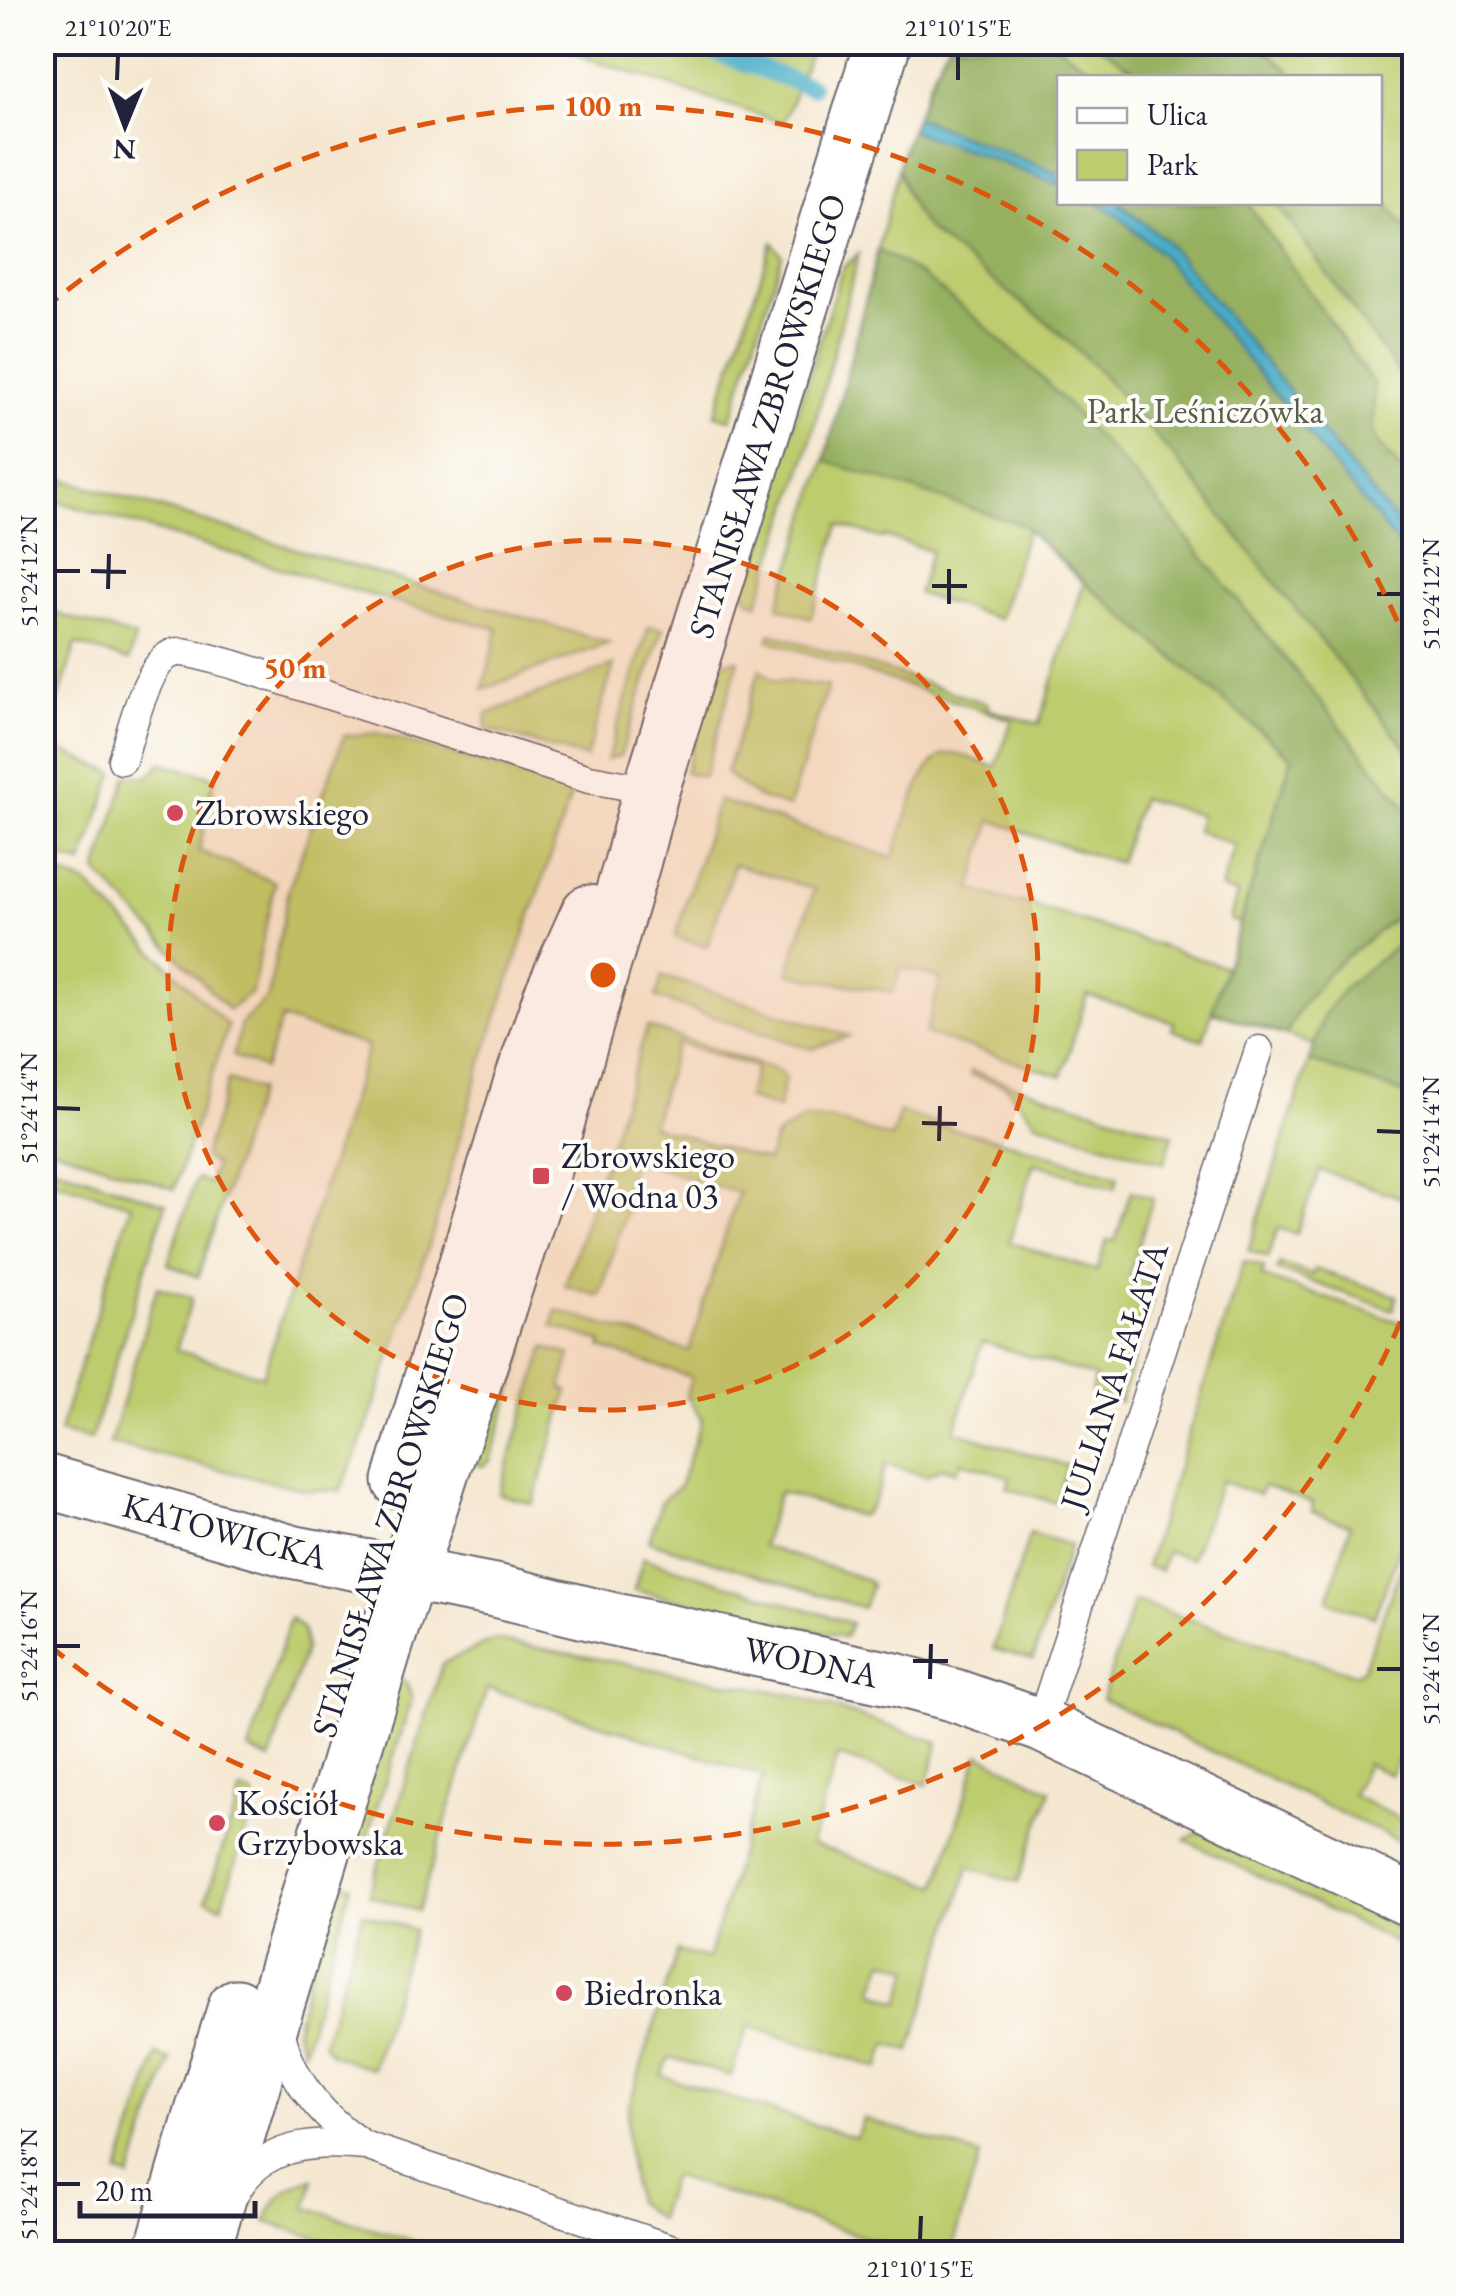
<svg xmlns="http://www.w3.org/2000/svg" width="1457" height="2296" font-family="'EB Garamond',serif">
<rect width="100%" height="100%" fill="#fdfcf7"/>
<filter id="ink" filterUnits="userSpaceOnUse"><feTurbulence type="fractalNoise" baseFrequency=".01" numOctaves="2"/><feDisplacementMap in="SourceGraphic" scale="20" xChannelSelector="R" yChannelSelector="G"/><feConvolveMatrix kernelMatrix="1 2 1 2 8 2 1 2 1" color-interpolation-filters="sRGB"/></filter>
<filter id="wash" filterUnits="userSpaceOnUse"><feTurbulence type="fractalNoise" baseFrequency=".0048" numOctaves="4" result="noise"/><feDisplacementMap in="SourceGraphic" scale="40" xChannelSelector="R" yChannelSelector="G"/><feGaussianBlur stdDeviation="2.25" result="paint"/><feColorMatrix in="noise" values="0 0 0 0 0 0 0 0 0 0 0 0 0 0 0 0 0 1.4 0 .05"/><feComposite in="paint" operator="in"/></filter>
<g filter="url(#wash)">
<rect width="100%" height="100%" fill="#f5e7d0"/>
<!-- green -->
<path fill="#bdcc6e" stroke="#707754" stroke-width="2.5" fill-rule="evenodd" d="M 556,43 L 814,43 L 783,123 L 590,59 Z
M 948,43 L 1414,43 L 1414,1050 L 1334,1069 L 1414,1097 L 1414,1202 L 1320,1170 L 1296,1234 L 1278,1228 L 1268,1257 L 1248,1251 L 1314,1045 L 1212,1012 L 1203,1040 L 1172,1030 L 1174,1022 L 1087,995 L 1062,1076 L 925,1034 L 941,979 L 901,967 L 893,992 L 812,979 L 788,973 L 814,889 L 734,864 L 707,947 L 675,937 L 718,800 L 893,858 C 902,834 920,755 949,754 C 963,753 982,763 996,767 L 1012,720 L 768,640 L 771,633 L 988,704 L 987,709 L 1039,724 L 1084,583 L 1027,530 L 999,619 L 918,594 L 931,551 L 884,536 L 882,538 L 839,525 L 811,618 L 778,607 L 825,461 L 899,166 L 930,80 ZM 1060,78 L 1380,78 L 1380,202 L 1060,202 ZM 1141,798 L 1200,815 L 1196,831 L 1235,845 L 1221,889 L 1237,894 L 1230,920 L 1240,923 L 1226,967 L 1019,901 L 1017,904 L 971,889 L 992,820 L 1040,838 L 1119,863 Z
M 772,242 L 782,255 L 731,419 L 715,415 Z
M 859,253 L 806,458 L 758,604 L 748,599 L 742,587 L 842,269 Z
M 42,473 L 43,473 L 609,643 L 483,689 L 498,629 L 370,595 L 43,497 Z
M 43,610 L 135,637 L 129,661 L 76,644 L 45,744 L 114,773 L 82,864 L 43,852 Z
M 649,626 L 663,629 L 620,756 L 607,760 Z
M 739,660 L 704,777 L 685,772 L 719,662 Z
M 614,665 L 586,758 L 486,729 L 487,714 Z
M 760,669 L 774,680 L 828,686 L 789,807 L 757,797 L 726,773 Z
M 377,733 L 573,789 L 478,1074 L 433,1232 L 360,1447 L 340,1491 L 306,1490 L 110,1443 L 157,1287 L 192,1298 L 176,1350 L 263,1376 L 368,1046 L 281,1019 L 264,1069 L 233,1056 L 241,1024 L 268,997 L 289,888 L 344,736 Z
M 161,763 L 215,777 L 199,851 L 275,882 L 252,992 L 229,1010 L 97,872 L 127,775 L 148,777 Z
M 43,869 L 86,883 L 228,1026 L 174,1189 L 43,1144 L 42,930 L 55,889 L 43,885 Z
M 662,976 L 849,1036 L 811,1049 L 656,998 Z
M 647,1027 L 779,1071 L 785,1078 L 778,1109 L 747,1098 L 756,1067 L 677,1043 L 652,1126 L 767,1161 L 776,1136 L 803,1119 L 833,1120 L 891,1138 L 900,1112 L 953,1129 L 1012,1143 L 1118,1176 L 1115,1188 L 1034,1163 L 1009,1242 L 1097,1271 L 1107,1240 L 1115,1241 L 1131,1191 L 1153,1198 L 1129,1275 L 1150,1282 L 1152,1300 L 1120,1402 L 1091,1393 L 1095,1377 L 983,1342 L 979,1351 L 955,1431 L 1068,1466 L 1056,1503 L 1007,1488 L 1010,1477 L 961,1461 L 956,1472 L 943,1467 L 926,1476 L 886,1464 C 880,1482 878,1506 860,1516 L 779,1492 L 762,1546 L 868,1580 L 871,1585 L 863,1608 L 649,1541 L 662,1500 L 679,1487 L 702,1420 L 686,1395 L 691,1377 L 601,1348 L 602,1342 L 552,1326 L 557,1310 L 689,1351 L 738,1193 L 634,1159 L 621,1202 L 628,1204 L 600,1296 L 565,1286 Z
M 971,1071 L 1173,1135 L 1164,1163 L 1036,1122 L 1006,1086 L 970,1075 Z
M 228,1080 L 258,1090 L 198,1277 L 168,1264 L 196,1179 L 209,1183 L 215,1164 L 203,1158 Z
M 43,1162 L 166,1204 L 91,1439 L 59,1432 L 131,1205 L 43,1177 Z
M 1244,1261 L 1264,1267 L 1262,1277 L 1414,1327 L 1414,1512 L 1374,1617 L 1328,1601 L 1350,1525 L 1312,1512 L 1313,1503 L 1264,1486 L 1259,1495 L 1221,1481 L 1191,1559 L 1167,1551 L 1160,1571 L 1146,1566 Z
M 1280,1264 L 1313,1275 L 1315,1269 L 1397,1296 L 1393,1310 L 1277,1270 Z
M 520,1344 L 526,1345 L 490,1461 L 483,1466 L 464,1460 Z
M 545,1347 L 571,1355 L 561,1388 L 568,1391 L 533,1504 L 499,1494 Z
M 1030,1533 L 1070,1545 L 1033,1660 L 993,1649 Z
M 1414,1533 L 1414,1730 L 1391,1775 L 1367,1764 L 1352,1795 L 1414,1826 L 1414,1848 L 1102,1699 L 1134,1601 L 1354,1674 L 1363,1669 Z
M 643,1558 L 851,1623 L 845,1637 L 634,1590 Z
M 290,1618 L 303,1629 L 305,1649 L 270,1760 L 249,1750 Z
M 495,1640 L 789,1694 L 939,1742 L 927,1785 L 838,1756 L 811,1844 L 937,1886 L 979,1754 L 1051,1790 L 1018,1882 L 969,1867 L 910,2051 L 887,2044 L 879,2068 L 748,2026 L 731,2076 L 669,2057 L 662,2076 L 856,2138 L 863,2118 L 980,2156 L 950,2253 L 904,2253 L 904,2250 L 672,2176 L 658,2219 L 635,2202 C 631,2172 623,2137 629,2106 L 677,1951 L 708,1959 L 763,1776 L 487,1688 L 418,1911 L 369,1895 L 443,1663 ZM 885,1960 L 911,1968 L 900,2002 L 873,1991 Z
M 397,1676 L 407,1683 L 412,1700 L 361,1856 L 352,1853 L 345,1842 Z
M 241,1791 L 253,1795 L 255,1801 L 222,1906 L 206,1900 Z
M 1205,1832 L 1414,1934 L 1414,1952 L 1185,1840 L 1195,1834 Z
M 343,1883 L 351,1886 L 303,2050 L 295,2030 L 330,1888 Z
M 363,1913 L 414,1930 L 372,2069 L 331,2054 L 323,2043 Z
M 157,2055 L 171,2060 L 130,2178 L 118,2174 Z
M 314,2179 L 307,2207 L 449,2253 L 365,2253 L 266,2222 C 274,2195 288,2186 314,2179 Z"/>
<!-- forest -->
<path fill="#96b061" stroke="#5c694e" stroke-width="2.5" d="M 948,43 L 1053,43 L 1102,77 L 1060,78 L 1060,202 L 1247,203 L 1374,385 L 1373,432 L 1376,440 L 1414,486 L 1414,758 L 1186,471 L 1094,365 L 1047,322 L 930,232 C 917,218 902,189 899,169 C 898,152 939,62 948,43 Z
M 1095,43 L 1258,43 L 1296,77 L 1144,77 Z
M 1380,194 L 1409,232 L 1414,235 L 1414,394 L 1276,203 L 1380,202 Z
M 878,250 L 923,276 L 978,320 L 1037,373 L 1154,497 L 1414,817 L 1414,902 L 1329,971 L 1299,1009 L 1286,1035 L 1212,1011 L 1292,758 L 1084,582 L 1023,525 L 825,461 Z
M 1414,932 L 1414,1097 L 1309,1061 L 1323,1017 L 1346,986 Z"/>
<!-- water -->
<path fill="#49adc8" stroke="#366882" stroke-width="2.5" d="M 916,117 L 1059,174 L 1059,185 L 973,152 L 911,131 Z
M 1098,203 L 1119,203 L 1165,240 L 1414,544 L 1414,564 L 1160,253 L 1115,213 Z"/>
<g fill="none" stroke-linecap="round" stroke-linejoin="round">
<!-- stream -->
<path stroke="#49adc8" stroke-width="18" d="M 686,42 L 811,87"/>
</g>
</g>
<g filter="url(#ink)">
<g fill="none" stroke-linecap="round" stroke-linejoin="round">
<!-- lane casing -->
<g stroke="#6c676f" stroke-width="31">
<path id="lane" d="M 122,760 C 130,736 148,654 178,652 C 189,651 219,661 232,664 L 589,779 L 651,790
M 1040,1725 L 1259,1050
M 279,2021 C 286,2075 320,2117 365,2146
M 235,2193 C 262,2143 315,2141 366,2146 L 687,2254"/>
</g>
<!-- street casing -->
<g stroke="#6c676f" stroke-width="56">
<path id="street" d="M 42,1480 L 293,1552 L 497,1591 L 612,1619 L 897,1680 L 953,1695 L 1040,1725 L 1414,1902"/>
</g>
<!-- secondary casing -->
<g stroke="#6c676f" stroke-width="59">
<path id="secondary" d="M 401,1481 L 521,1085 L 551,998 L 589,913
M 162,2254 L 204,2109 L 236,2007
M 201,2254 L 383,1651 L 441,1471 L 473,1383 L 541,1176 L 633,860 L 651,790 L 883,42"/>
</g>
<!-- lane -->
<use href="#lane" stroke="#fff" stroke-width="28"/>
<!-- street -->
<use href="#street" stroke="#fff" stroke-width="52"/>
<!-- secondary -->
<use href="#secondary" stroke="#fff" stroke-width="55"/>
</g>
</g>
<!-- ticks -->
<path fill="none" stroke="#22223b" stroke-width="4" d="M 117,80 L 118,55M 958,80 L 958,55M 55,571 L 80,571M 91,571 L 126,572M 932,586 L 967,586M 108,589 L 109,554M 1377,594 L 1402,594M 949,604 L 949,569M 55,1108 L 80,1109M 922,1123 L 957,1124M 1377,1131 L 1402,1132M 939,1141 L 940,1106M 55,1646 L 80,1646M 913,1661 L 948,1661M 1377,1669 L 1402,1669M 930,1679 L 931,1644M 55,2184 L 80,2184M 920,2241 L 921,2216"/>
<!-- distance rings -->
<circle cx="603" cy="975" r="435" fill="#de560e" fill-opacity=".12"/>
<g fill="none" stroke="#de560e" stroke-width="5" stroke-dasharray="18 12">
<circle cx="603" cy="975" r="435"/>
<path d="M1412 1294A870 870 0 0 1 44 1641M44 309A870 870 0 0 1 1412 656"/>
</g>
<!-- markers -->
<g fill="#d1495b" stroke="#fdfcf7" stroke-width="4">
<circle cx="175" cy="813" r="10"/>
<rect x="531" y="1166" width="20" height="20" rx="5"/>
<circle cx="217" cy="1823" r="10"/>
<circle cx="564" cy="1993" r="10"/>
</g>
<g text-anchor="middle" stroke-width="8" stroke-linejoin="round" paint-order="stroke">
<!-- park labels -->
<g font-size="35" fill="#585e4d" stroke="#fdfcf7">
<text x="1205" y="423">Park Leśniczówka</text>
</g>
<!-- street labels -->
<g font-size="35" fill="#22223b" stroke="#fdfcf7">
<text transform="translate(767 416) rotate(-73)" y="12">STANISŁAWA ZBROWSKIEGO</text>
<text transform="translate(1114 1376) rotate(-72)" y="12">JULIANA FAŁATA</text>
<text transform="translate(390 1515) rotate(-73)" y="12">STANISŁAWA ZBROWSKIEGO</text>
<text transform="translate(225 1531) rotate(15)" y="12">KATOWICKA</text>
<text transform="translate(811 1662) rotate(12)" y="12">WODNA</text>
</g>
<!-- poi labels -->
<g font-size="35" fill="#22223b" stroke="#fdfcf7" text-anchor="start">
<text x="195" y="825">Zbrowskiego</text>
<text x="561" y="1168">Zbrowskiego<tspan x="561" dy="40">/ Wodna 03</tspan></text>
<text x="237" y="1815">Kościół<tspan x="237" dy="40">Grzybowska</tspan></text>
<text x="584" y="2005">Biedronka</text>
</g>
</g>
<circle cx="603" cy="975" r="15" fill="#de560e" stroke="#fdfcf7" stroke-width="5"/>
<g font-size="30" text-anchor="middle" font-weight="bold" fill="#de560e" stroke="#fdfcf7" stroke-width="8" stroke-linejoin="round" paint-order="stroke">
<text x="603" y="116">100 m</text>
<text x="295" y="678">50 m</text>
</g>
<!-- margin -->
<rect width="1457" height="2296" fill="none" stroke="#fdfcf7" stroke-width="110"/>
<!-- legend -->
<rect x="1057" y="75" width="325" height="130" fill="#fdfcf7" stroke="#a5a5ac" stroke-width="2.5"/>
<rect x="1077" y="108" width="50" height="15" fill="#ffffff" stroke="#a5a5ac" stroke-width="2.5"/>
<text x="1147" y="125" font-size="30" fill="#22223b">Ulica</text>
<rect x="1077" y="150" width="50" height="30" fill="#bdcc6e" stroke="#a5a5ac" stroke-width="2.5"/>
<text x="1147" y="175" font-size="30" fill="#22223b">Park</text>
<!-- north arrow -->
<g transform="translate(125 125) rotate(181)" stroke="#fdfcf7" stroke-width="8" paint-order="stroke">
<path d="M0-8L18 38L0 25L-18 38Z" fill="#22223b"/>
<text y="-15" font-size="28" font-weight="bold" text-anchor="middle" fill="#22223b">N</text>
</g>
<!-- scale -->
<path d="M80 2201v15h175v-15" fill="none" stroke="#22223b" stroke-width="5"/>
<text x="95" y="2201" font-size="30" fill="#22223b" stroke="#fdfcf7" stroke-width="8" paint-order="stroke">20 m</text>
<rect x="55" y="55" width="1347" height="2186" fill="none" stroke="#22223b" stroke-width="4"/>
<g font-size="25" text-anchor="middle" fill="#22223b">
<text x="118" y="36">21°10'20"E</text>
<text x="958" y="36">21°10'15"E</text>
<text transform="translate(28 571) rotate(-90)" y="9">51°24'12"N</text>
<text transform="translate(1430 594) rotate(-90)" y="9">51°24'12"N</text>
<text transform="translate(28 1108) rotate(-90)" y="9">51°24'14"N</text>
<text transform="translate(1430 1132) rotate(-90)" y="9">51°24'14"N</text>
<text transform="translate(28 1646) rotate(-90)" y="9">51°24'16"N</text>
<text transform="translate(1430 1669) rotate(-90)" y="9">51°24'16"N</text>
<text transform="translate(28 2184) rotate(-90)" y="9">51°24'18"N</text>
<text x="920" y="2277">21°10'15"E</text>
</g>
</svg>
